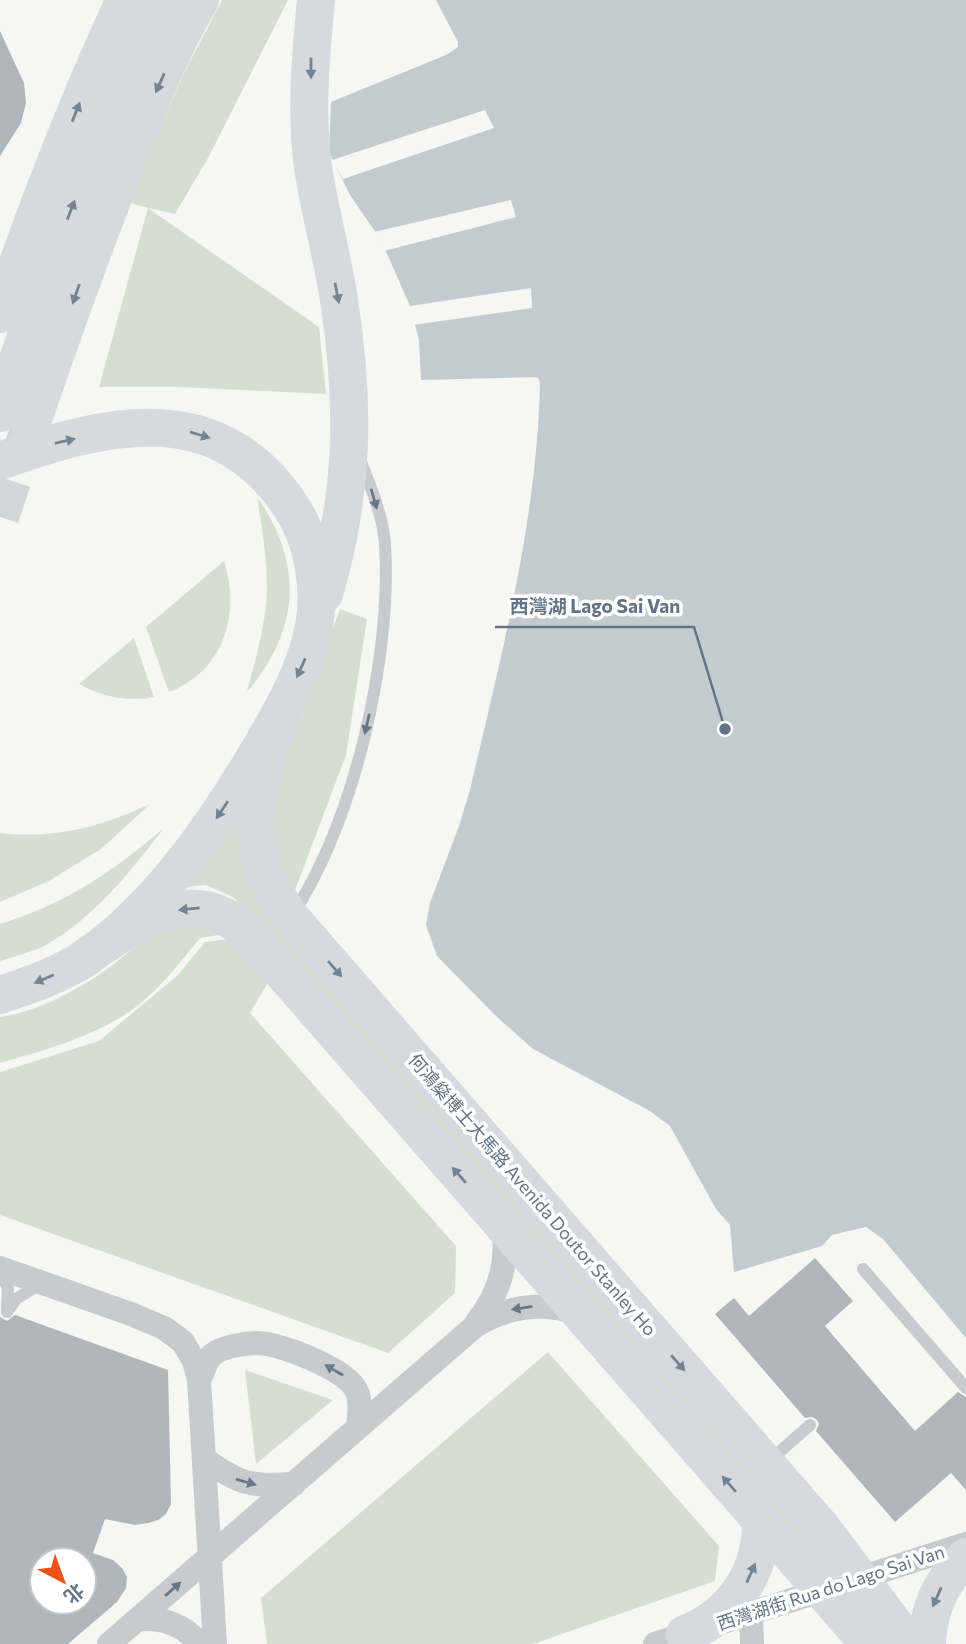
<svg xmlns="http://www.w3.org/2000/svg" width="966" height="1644" font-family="Commissioner,'Noto Sans SC',sans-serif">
<rect width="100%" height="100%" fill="#f6f6f2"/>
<!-- green -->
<path fill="#d6ded2" d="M 222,0 L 288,0 L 208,158 L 175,214 L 148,208 L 319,327 L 326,394 L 180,387 L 99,387 L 148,208 L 127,202 L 184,73 Z
M 257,497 C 304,564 300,629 247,692 C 256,658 266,624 267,589 C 267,558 262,527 257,497 Z
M 224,561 C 241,613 224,671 169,692 L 146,627 Z
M 340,609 L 367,619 L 346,755 L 294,893 L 282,866 L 270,831 L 284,762 Z
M 134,638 L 154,697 C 127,702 103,697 79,684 Z
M 150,804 L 101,849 L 49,881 L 0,902 L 0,833 C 56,839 100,827 150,804 Z
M 237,817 L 241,845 L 825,1551 L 829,1570 L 258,922 L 233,897 L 206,885 L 177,888 Z
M 164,828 C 130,872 95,917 46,945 C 33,952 15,956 0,961 L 0,924 C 67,903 111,873 164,828 Z
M 173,924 L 232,933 L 200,938 C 179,964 157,993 129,1012 C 90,1038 45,1050 0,1063 L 0,1017 C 31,1013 65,996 91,980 C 121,962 140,938 173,924 Z
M 245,937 L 275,971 L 250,1013 L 456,1246 L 455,1293 L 388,1353 L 0,1215 L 0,1072 L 99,1041 L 178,975 L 205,942 Z
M 548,1352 L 719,1546 L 715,1581 L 533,1644 L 267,1644 L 261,1598 Z
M 245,1370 L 333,1400 L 256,1464 Z"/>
<!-- water -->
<path fill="#c1cbd0" d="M 436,0 L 966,0 L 966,1338 L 883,1239 L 866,1227 L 832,1235 L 822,1246 L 734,1272 L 730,1225 L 716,1209 L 670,1126 L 650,1111 L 533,1049 L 495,1015 L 437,956 L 426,925 L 430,903 L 459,826 L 470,790 C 501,656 537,522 540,383 L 538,378 L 535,377 L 421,380 L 419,340 L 410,306 L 381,240 L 350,195 L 329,152 L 331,102 L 446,55 L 458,47 L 458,42 Z"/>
<!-- pier -->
<path fill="#f6f6f2" d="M 485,110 L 494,128 L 343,179 L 332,160 Z
M 511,200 L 516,217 L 384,251 L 381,240 L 374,232 Z
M 531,288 L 532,308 L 413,325 L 410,306 Z"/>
<!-- building -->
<path fill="#b0b7bc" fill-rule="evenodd" d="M 0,31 L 24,83 L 26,103 L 21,123 L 0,156 Z
M 815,1258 L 853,1301 L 825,1326 L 915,1431 L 958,1392 L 966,1397 L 966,1490 L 951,1473 L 895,1522 L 816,1431 L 819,1424 L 817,1420 L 812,1417 L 805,1418 L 715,1314 L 734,1298 L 749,1316 Z
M 15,1315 L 168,1370 L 171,1504 L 166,1514 L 158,1520 L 148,1523 L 135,1525 L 105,1519 L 93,1553 L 113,1560 L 122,1568 L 127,1577 L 126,1588 L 117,1602 L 68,1644 L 0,1644 L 0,1317 L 7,1321 ZM 42,1560 L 84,1560 L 84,1602 L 42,1602 Z"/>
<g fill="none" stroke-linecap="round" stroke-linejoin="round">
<!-- primary-tunnel -->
<path stroke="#d1d6d7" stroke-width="38" stroke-dasharray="38 19" stroke-linecap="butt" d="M 0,517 L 30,427"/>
<!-- lane -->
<path stroke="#c8cbce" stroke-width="12" d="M 293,914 C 355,818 392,657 385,544 C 383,516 371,488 361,462
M 863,1269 L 966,1388
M 0,1272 L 8,1288 L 7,1309
M 7,1312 L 16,1299 L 42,1283
M 768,1462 L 810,1425"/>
<!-- street -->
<path stroke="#c8cbce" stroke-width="24" d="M 0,1268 L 131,1314 L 164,1328 L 183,1342 L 194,1361 L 199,1380 L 215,1644
M 476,1323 C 499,1295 509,1263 503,1226
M 199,1380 C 203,1373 206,1360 212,1355 C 223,1346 246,1343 259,1343 C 281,1344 346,1369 356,1390 C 362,1401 359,1415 358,1427
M 204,1459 C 240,1484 250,1487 294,1484
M 751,1612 L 752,1644
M 137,1620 C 161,1616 184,1625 200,1644
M 109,1644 L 475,1326 C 508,1306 543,1301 580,1314
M 655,1644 L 966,1544"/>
<!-- primary -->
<path stroke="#d6dadf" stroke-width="38" d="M 316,0 C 311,52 306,107 312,159 C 318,207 332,253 339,300 C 355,404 354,492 324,594
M 0,314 C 37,207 77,102 125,0
M 0,413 C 26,335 53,258 82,181 C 106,120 130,58 162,0
M 31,425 C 59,343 88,261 120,180 C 143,119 167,56 200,0
M 0,461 C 106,423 217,396 290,505 C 313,539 321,587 314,627 C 306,668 285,706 264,742 C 219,819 161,905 87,957 C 60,975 30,985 0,995
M 283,710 C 264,763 244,819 266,875 C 272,890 282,904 291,918 L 821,1527 L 909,1644
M 86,957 C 139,921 192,881 249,934 L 869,1644
M 685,1634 C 733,1616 762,1572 761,1520
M 927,1644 C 928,1610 941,1581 966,1557"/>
</g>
<!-- one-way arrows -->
<defs><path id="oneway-solid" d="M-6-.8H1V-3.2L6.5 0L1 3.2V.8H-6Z" transform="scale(1.75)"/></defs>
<g fill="#748392">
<use href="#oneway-solid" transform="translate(311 68) rotate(90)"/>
<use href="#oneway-solid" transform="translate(160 83) rotate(114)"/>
<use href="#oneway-solid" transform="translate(76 112) rotate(-68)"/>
<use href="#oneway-solid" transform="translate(71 210) rotate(-69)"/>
<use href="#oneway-solid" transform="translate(337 293) rotate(79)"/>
<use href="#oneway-solid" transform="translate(76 294) rotate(109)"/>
<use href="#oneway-solid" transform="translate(200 435) rotate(17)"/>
<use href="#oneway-solid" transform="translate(65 441) rotate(-13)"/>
<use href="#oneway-solid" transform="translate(301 668) rotate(114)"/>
<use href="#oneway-solid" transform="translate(222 810) rotate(124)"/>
<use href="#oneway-solid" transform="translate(189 909) rotate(174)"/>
<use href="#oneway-solid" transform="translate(335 969) rotate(49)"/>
<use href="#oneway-solid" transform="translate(44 979) rotate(157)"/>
<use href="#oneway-solid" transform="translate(459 1175) rotate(-131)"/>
<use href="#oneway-solid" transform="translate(678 1363) rotate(49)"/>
<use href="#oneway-solid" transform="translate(729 1484) rotate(-131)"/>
<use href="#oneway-solid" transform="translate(751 1573) rotate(-66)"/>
<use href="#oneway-solid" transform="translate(937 1597) rotate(114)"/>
</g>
<g fill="#687889">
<use href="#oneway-solid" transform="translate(374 499) rotate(74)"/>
<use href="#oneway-solid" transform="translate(367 724) rotate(103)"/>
<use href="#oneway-solid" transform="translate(522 1308) rotate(171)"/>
<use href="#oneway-solid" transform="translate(334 1370) rotate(-150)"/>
<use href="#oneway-solid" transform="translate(246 1482) rotate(16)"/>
<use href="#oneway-solid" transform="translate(173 1589) rotate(-41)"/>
</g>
<g text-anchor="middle" stroke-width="7" stroke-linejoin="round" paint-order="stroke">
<!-- street labels -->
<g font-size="18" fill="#637485" stroke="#fff">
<text transform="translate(532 1195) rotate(49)" y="6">何鴻燊博士大馬路 Avenida Doutor Stanley Ho</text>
<text transform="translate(831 1588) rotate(-18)" y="6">西灣湖街 Rua do Lago Sai Van</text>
</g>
</g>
<!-- callouts -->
<path fill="none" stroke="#637485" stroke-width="2.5" d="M725 729L694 627H495"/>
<circle fill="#637485" stroke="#fff" stroke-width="2.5" cx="725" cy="729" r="7"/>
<g font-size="19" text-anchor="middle" font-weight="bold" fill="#637485" stroke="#fff" stroke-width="7" stroke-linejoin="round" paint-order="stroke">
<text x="595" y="613">西灣湖 Lago Sai Van</text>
</g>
<!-- north arrow -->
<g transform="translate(63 1581) rotate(139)"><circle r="33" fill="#ffffff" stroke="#c1c7ce" stroke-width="2"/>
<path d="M0-5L12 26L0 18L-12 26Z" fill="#ee5219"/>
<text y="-10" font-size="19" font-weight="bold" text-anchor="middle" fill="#637485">北</text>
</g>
</svg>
